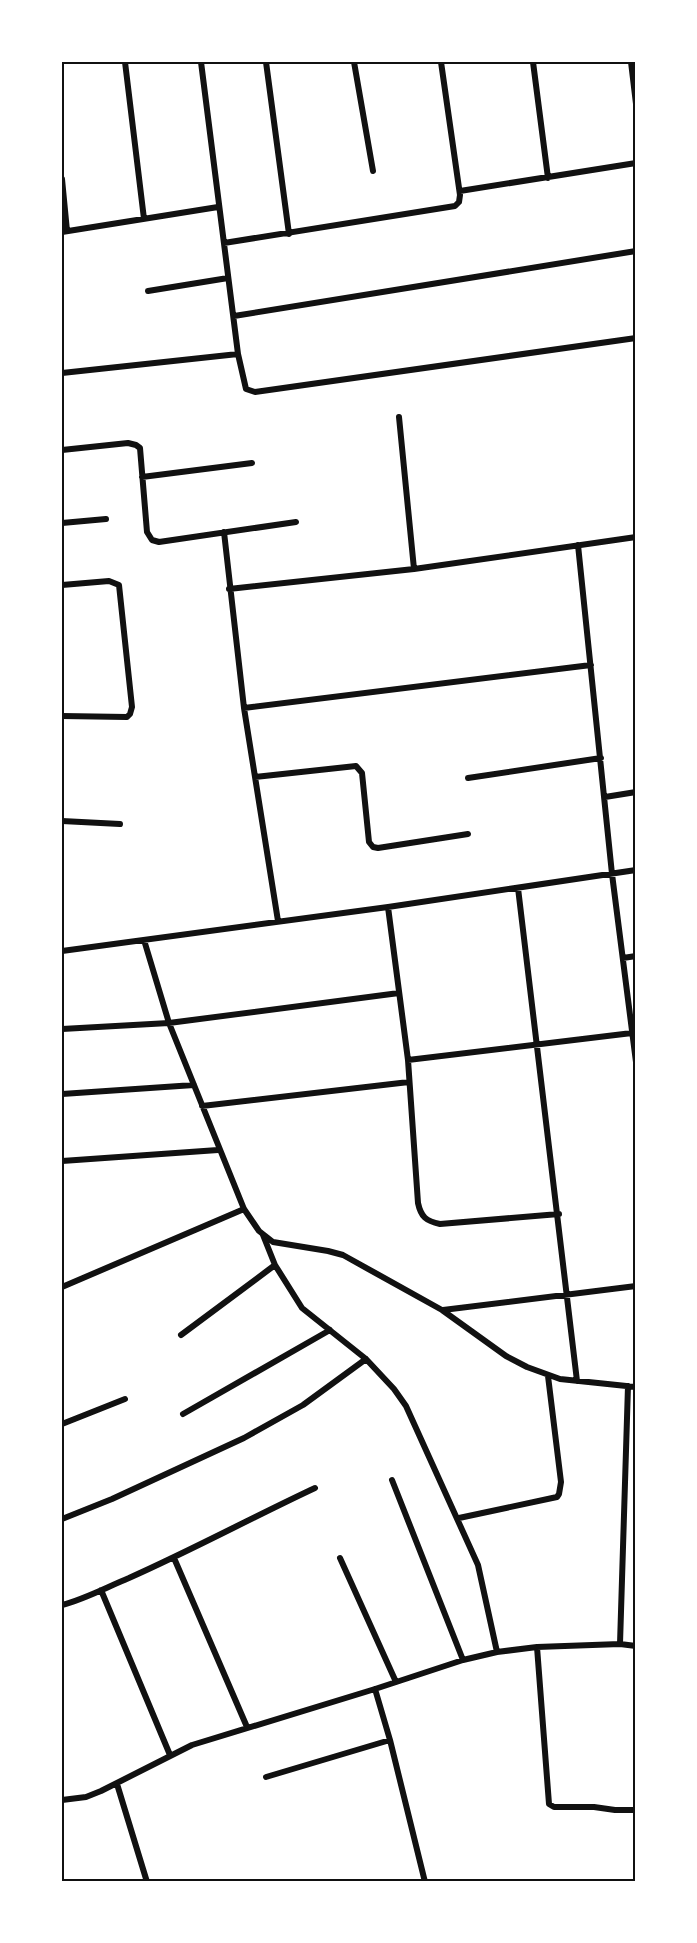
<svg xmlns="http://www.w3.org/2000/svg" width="697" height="1943" font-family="Rubik,sans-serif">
<rect width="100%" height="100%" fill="#fff"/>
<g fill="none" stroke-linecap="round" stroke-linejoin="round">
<!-- minor -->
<path stroke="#111" stroke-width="6" d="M 125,62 L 144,219
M 201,62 L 238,354 L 246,389 L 255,392 L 636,338
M 266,62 L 289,234
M 354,62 L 373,171
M 533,62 L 548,178
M 631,62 L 636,104
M 62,179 L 67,231
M 460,191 L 636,163
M 62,232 L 218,207
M 224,243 L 455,206 L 459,202 L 460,195 L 441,62
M 148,291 L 228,278
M 234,316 L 636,251
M 62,373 L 238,354
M 399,417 L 414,569
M 62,450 L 128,443 L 136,445 L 140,448 L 147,532 L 152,540 L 159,542 L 296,522
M 142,477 L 252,463
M 62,523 L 106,519
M 224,532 L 244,708 L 278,921
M 578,545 L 612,874 L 636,1062
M 62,585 L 109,581 L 119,585 L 132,707 L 130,714 L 127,717 L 62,716
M 229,589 L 414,569 L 636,537
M 244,708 L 591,665
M 255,777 L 356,766 L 362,773 L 369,842 L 373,847 L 378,848 L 468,834
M 468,778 L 601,758
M 605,797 L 636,792
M 62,821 L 120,824
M 518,888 L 577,1381
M 388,907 L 408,1060 L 418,1203 C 421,1217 426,1221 440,1224 L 559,1214
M 144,940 L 169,1023 L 244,1209 L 259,1231 L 273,1242 L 328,1251 L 343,1255 L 442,1310 L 506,1356 L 527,1367 L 560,1379 L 636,1387
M 62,951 L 388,907 L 636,870
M 623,958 L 636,956
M 62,1029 L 169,1023 L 399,993
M 408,1060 L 632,1033
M 62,1094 L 194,1085
M 202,1106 L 409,1082
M 62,1161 L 218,1150
M 263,1235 L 275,1265 L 302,1308 L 366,1359 L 394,1389 L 406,1406 L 478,1565 L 497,1652
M 62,1287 L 244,1209
M 443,1310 L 636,1286
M 181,1335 L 275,1265
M 183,1414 L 330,1330
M 62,1424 L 125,1399
M 392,1480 L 463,1660
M 459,1518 L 557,1497 L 559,1494 L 561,1482 L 548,1376
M 62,1519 L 112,1499 L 244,1438 L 303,1405 L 366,1359
M 174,1558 L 247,1727
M 340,1558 L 396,1682
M 101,1590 L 170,1755
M 62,1605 C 85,1599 107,1587 129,1578 C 192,1550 253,1517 315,1488
M 620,1644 L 628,1386
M 537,1647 L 549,1804 L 554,1807 L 594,1807 L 615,1810 L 636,1810
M 375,1689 L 390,1740 L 425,1882
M 266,1777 L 390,1740
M 117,1784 L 147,1882
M 62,1800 L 86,1797 L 101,1791 L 192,1745 L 375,1689 L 463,1660 L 497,1652 L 537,1647 L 620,1644 L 636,1646"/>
</g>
<!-- border -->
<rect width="697" height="1943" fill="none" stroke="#ffffff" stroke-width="126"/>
<rect x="63" y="63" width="571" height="1817" fill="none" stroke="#111" stroke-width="2"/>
</svg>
